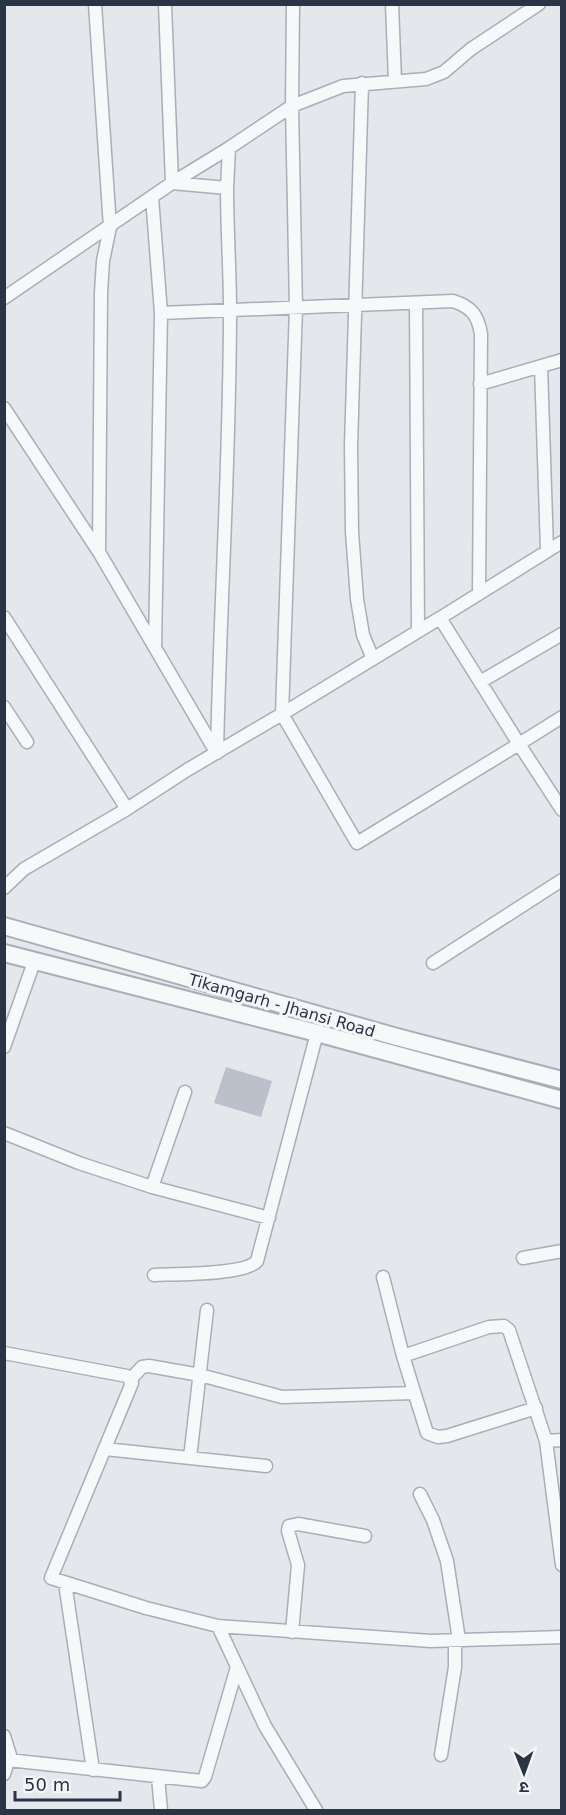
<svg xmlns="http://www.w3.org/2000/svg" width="566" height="1815" font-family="'DejaVu Sans','Noto Sans Devanagari',sans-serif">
<rect width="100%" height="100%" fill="#e4e7ec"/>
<!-- building -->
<path fill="#bbc0ca" d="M 226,1067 L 272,1081 L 261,1117 L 214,1103 Z"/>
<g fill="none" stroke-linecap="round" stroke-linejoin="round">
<!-- minor casing -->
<g stroke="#a9aeb7" stroke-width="15">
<path id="minor" d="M 95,4 L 110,227 L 103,261 L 101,293 L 99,552
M 165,4 L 172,183 L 227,188 C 227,229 230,270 230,311 C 230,458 220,606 217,753
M 392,4 L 395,81
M 362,83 L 351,446 L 352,532 L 357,599 L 363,635 L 373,659
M 227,188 L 229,148
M 152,197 L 161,313 L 155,648
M 4,298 L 172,183 L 229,148 L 292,106 L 343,86 L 426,79 L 444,72 L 471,49 L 539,4
M 416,303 L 418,631
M 161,313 L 453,301 C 472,307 478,316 481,334 L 479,594
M 541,366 L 547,550
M 480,384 L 562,360
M 4,408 L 99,552 L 216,752
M 4,617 L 127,809
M 440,618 L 562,542
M 480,682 L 562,634
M 4,707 L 27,742
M 282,714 L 296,308 L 292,106 L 293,4
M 562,717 L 519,744 L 562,810
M 4,888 L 24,869 L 127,809 L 187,770 L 282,714 L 357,843 L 519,744 L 440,618 L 282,714
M 433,963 L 562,880
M 4,1047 L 34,962
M 4,1133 L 79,1163 L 152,1187 L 269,1218
M 152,1187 L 185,1092
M 523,1258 L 562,1251
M 154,1275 C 174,1274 246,1275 257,1261 L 317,1033
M 383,1277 L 403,1356 L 427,1433 L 438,1437 L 447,1436 L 536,1408
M 4,1353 L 127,1376 L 132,1383 L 51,1578 L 146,1608 L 218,1626 L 431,1641 L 562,1637
M 403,1356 L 489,1327 L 504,1326 L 509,1330 L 546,1441 L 562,1565
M 130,1380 L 142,1367 L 149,1366 L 200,1375 L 282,1397 L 414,1393
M 546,1441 L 562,1440
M 105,1449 L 266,1466
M 190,1458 L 207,1310
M 420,1494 L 433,1520 L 447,1561 L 459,1640
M 65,1583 L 93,1770
M 218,1626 L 265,1726 L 316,1810
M 292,1632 L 298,1565 L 288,1531 L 289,1526 L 298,1524 L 365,1536
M 4,1736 L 10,1755 L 4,1774
M 441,1755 L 455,1667 L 455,1640
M 8,1760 L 202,1781 L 205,1777 L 237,1667
M 158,1777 L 161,1810"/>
</g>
<!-- tertiary casing -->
<g stroke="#a9aeb7" stroke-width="20">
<path id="tertiary" d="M 4,926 L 397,1037 L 562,1080
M 4,953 L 317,1033 L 562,1100"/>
</g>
<!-- minor -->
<use href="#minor" stroke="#f7f8fa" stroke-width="12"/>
<!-- tertiary -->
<use href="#tertiary" stroke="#f7f8fa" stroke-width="16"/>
</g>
<g text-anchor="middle" stroke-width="6" stroke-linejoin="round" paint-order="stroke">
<!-- street labels -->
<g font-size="16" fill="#2b3445" stroke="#f4f6f9">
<text transform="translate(282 1005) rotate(16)" y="6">Tikamgarh - Jhansi Road</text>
</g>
</g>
<!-- border -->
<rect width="566" height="1815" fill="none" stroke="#2b3445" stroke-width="12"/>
<!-- north arrow -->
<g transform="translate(524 1773) rotate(179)" stroke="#f4f6f9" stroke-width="4.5" paint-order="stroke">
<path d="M0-4.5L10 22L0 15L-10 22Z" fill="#2b3445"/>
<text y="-9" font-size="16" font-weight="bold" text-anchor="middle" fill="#2b3445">उ</text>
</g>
<!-- scale -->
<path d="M15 1791v9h105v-9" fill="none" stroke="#2b3445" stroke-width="3"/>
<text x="24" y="1791" font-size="18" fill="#2b3445" stroke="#f4f6f9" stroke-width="4.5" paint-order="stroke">50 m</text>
</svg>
